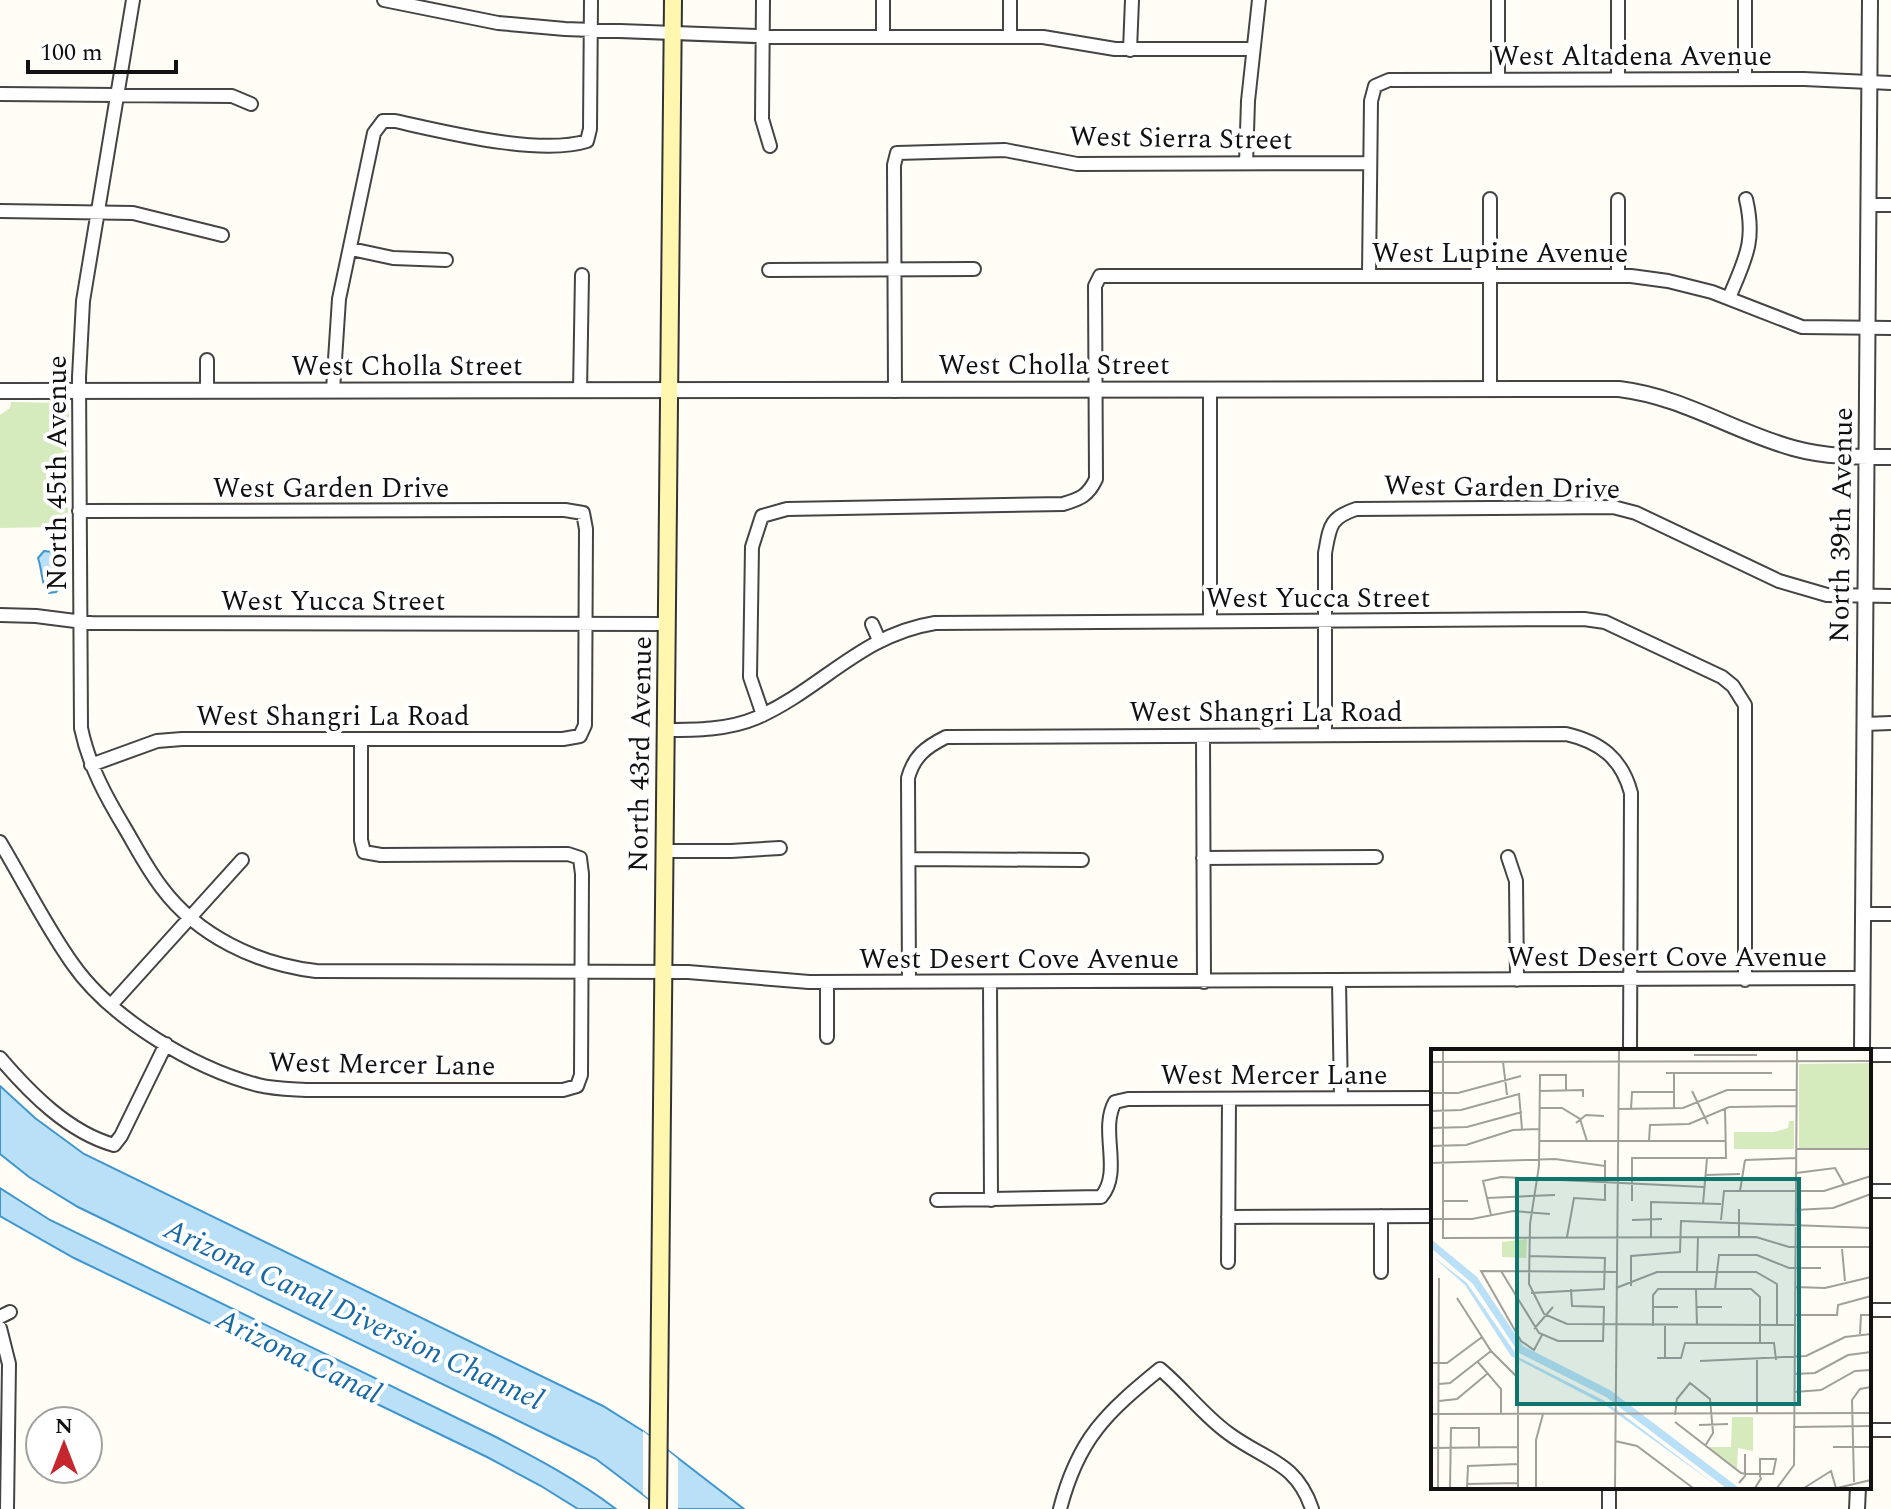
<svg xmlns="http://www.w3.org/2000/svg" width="1891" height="1509" font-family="Spectral,serif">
<rect width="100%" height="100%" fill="#fffdf5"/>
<!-- green -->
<path fill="#d5ebbd" d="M 11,402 L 63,403 L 69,408 L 68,516 L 58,516 L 57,527 L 0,528 L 0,415 L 10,408 Z"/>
<!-- water -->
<path fill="#b9e0f7" stroke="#3f96cf" stroke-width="2" d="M 44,551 L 53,552 L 61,560 L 62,585 L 56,592 L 49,593 C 41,586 42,568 38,558 Z
M 0,1086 L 35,1118 L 84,1154 L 603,1406 L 643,1431 L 744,1509 L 662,1509 L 596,1459 L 578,1450 L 78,1207 L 29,1177 L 0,1154 Z
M 0,1188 L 50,1220 L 494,1436 C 536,1458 578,1480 616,1509 L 578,1509 L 541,1486 L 487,1457 L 74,1258 L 0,1216 Z"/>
<!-- pier -->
<path fill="#fffdf5" d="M 643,1431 L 678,1459 L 678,1509 L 662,1509 L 643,1494 Z"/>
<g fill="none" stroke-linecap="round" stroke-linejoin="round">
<!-- minor casing -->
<g stroke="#444" stroke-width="16">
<path id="minor" d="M 133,0 L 83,301 L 79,377 L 81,728 C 89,766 106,797 126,830 C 137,849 148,870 162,888 C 198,936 257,964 316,971 L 688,972 L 809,982 L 1861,978
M 384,0 L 498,23 L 565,29 L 781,37 L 1043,37 L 1115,49 L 1253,49
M 763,0 L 762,119 L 770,146
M 883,0 L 883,37
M 1498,0 L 1498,80
M 1745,0 L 1745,79
M 1010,37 L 1010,0
M 1130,50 L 1132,0
M 1618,79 L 1618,0
M 0,94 L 232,96 L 251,104
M 1246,163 L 1248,101 L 1259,0
M 1490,199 L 1490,389
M 1618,200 L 1618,275
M 1868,205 L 1891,205
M 0,211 L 133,213 L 222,235
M 351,249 L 393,258 L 446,260
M 769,270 L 974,269
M 1369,275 L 1371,101 L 1375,86 L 1389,80 L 1804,79 L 1891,83
M 1729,298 C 1745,259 1756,242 1746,199
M 333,390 L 339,299 L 374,133 L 383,121 L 395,121 C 445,132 540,156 587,141 L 590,129 L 591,0
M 207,391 L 207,360
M 580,391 L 582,275
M 895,391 L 894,165 L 897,153 L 1005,150 L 1077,164 L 1370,163
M 79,511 L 565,510 L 583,513 L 586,529 L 585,725 L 580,736 L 563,739 L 182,739 L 157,741 L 91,765
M 0,615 L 36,616 L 91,623 L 666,624
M 1210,621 L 1210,390
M 872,624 L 879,640
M 763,715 L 750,677 L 752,547 L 762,516 L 787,509 L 1063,504 C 1080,499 1088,496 1096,479 L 1095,286 L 1100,276 L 1631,276 L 1668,281 L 1712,292 L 1802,327 L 1891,328
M 1864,724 L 1891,723
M 665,730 C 695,730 728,730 756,718 C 822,689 860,635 935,623 L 1584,619 L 1605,622 L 1722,677 L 1733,686 L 1745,705 L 1745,980
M 1325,735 L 1325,553 C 1330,527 1329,518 1356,509 L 1613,507 L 1636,513 L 1779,581 L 1827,595 L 1891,596
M 1203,736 L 1204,982
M 0,842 C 24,882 45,925 72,963 C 110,1018 193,1068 258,1085 C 274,1089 290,1089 306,1090 L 563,1090 L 577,1086 L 581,1075 L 582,874 L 580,858 L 568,854 L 381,855 L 364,852 L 361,840 L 361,739
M 664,851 L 731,851 L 780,848
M 1508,857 L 1516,881 L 1517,980
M 1203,858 L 1376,857
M 909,859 L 1082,860
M 1863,914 L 1891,914
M 1339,981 L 1341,1098
M 827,982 L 827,1037
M 909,982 L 908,778 C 914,756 926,747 946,737 L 1566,734 C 1601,742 1622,759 1631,793 L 1630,1051
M 990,982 L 991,1200
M 111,1005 L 242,860
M 1869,1055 L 1891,1055
M 0,1058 C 30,1093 68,1132 114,1145 L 121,1136 L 166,1044
M 1869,1191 L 1891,1191
M 937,1200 L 1101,1197 C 1123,1172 1099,1130 1115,1102 L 1128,1099 L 1433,1098
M 1381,1216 L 1381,1272
M 1228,1217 L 1433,1216
M 1228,1262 L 1229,1099
M 1869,1310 L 1891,1310
M 0,1317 L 10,1312
M 0,1328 L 9,1364 L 7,1509
M 1869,1430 L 1891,1430
M 1609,1487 L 1609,1509
M 1060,1509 C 1078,1439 1106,1413 1160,1369 C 1184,1389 1203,1415 1228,1433 C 1264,1460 1296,1461 1312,1509"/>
</g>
<!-- tertiary casing -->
<g stroke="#444" stroke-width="18">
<path id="tertiary" d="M 0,391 L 1619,389 C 1684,397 1732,431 1793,448 C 1825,457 1858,457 1891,457
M 1862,1051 L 1870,0
M 1857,1509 L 1858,1487"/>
</g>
<!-- secondary casing -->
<g stroke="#333" stroke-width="20">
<path id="secondary" d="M 658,1509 L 673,0"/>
</g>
<!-- minor -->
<use href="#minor" stroke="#fff" stroke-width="12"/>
<!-- tertiary -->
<use href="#tertiary" stroke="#fff" stroke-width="14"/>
<!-- secondary -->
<use href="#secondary" stroke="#fff6b0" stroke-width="16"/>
</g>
<g text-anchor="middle" stroke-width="8" stroke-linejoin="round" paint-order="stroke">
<!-- street labels -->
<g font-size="28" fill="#111" stroke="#fff">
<text x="1632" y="65">West Altadena Avenue</text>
<text transform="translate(1181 137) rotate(1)" y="10">West Sierra Street</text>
<text x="1500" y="262">West Lupine Avenue</text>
<text x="1054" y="374">West Cholla Street</text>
<text x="407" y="375">West Cholla Street</text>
<text transform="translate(56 473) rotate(-90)" y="10">North 45th Avenue</text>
<text transform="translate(1502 486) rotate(1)" y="10">West Garden Drive</text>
<text x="331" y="497">West Garden Drive</text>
<text transform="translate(1840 525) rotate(-89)" y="10">North 39th Avenue</text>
<text x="1318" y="607">West Yucca Street</text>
<text x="333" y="610">West Yucca Street</text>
<text x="1266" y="721">West Shangri La Road</text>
<text x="333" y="725">West Shangri La Road</text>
<text transform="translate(639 754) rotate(-89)" y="10">North 43rd Avenue</text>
<text x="1667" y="966">West Desert Cove Avenue</text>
<text x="1019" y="968">West Desert Cove Avenue</text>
<text transform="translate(382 1063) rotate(1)" y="10">West Mercer Lane</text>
<text x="1274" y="1084">West Mercer Lane</text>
</g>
<!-- water labels -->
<g font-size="30" font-style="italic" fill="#1768a6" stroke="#fff">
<text transform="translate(354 1314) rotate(25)" y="10">Arizona Canal Diversion Channel</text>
<text transform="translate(299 1356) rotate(26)" y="10">Arizona Canal</text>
</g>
</g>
<!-- overview -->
<g transform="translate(1431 1049)">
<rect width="440" height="440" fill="#fffdf5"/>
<path d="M 440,14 L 440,99 L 368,99 L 368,15 ZM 358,72 L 363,72 L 363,100 L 303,100 L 303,83 L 343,83 L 357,79 ZM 96,190 L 95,209 L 71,208 L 71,193 ZM 301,368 L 322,368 L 322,402 L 307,399 L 306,420 L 277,398 L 300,398 Z" fill="#d5ebbd"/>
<path d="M 0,190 L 46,228 L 92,297 L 179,341 L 308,439 L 295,439 L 175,348 L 88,304 L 42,235 L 0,199 ZM 0,206 L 36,234 L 87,308 L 174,352 L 289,439 L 174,356 L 80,307 L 34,236 Z" fill="#b9e0f7"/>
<path fill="none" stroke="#a09f9a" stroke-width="2" d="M 12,1 L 12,189 L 325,188 L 358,198 L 440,198M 263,6 L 326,6M 0,13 L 440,12M 72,13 L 76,46M 235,24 L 341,24M 108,42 L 152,41 L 152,48M 135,42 L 135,26 L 109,26 L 108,117 L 99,175 L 98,235 L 113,265 L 136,275 L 363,276M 261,42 L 277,75M 0,44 L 27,44 L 90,27M 108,59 L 131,59 L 149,70 L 156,92M 188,60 L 252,59 L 296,41 L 365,41M 200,60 L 201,43 L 243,43M 243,60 L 243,24M 0,62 L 30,61 L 88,45 L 91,80M 145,74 L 155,66 L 173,67M 0,79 L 36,78 L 91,63M 108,92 L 295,92M 218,92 L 219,76 L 258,75 L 298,58 L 365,57M 0,97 L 35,96 L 82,81 L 108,80M 365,100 L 439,100 L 440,105M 314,111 L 365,109M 0,114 L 124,110 L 174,117M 365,124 L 404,119 L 413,135M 274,126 L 309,125M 309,142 L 314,111M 56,149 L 124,146M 11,152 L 37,152M 201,152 L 201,109 L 295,109 L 294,59M 272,155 L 276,109M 308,160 L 308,188M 364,161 L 402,159 L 440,145M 60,166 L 52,132 L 70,128 L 273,138M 0,170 L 41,170 L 82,162 L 119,165M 201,171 L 231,170M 290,171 L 293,142 L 393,142 L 440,127M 136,188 L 143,149 L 174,151 L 174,111M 220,189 L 220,153 L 290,155M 411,200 L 414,232M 98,207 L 174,209 L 173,240 L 100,244M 70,222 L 108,284 L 127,292 L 172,292 L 173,258 L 141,257 L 140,240M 266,223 L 267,188M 200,237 L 200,207 L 249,203 L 250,172 L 440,179M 364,238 L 394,239 L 440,228M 185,239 L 226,223 L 325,223 L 346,235 L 346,276M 265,240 L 266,277M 284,240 L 288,206 L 326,206 L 358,219 L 390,219M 26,249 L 60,302 L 87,329 L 87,439M 222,258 L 247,258M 266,258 L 291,258M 364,266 L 406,266 L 407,256 L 440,247M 222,277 L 222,246 L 227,240 L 320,240 L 329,248 L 329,294M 234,277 L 234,309M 103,280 L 122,258M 429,285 L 430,266 L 440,266M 111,286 L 103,301 L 90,292 L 50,222 L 186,223M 226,309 L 250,309 L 254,294 L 343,294 L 345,311M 46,312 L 70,340 L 70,365M 269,312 L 375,307 L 414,288 L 440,285M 0,314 L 16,314 L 51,288M 363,325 L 384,324 L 417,306 L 440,303M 8,335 L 19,334 L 60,302M 363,343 L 390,341 L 424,322 L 440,321M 8,352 L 26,350 L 56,325M 0,365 L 440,364M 326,365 L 326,311M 244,366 L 246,350 L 259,334 L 279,350 L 282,384 L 274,397M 244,373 L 310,424 L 315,425 L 342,425 L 345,410 L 329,410 L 329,427 L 330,430 L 329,431 L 324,439M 268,376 L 297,375M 362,378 L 440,377M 184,392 L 206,397 L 262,439M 402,398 L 440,398M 0,399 L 87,398M 423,433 L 421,351 L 429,340 L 440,338M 308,434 L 314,427 L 314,405M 36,435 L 87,434M 7,439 L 8,229M 19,439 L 20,379 L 48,379 L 48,398M 36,439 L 37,417 L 87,415M 105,439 L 105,391 L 112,365M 184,439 L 188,1M 346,439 L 363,416 L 366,1M 373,439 L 400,422 L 405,439M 406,439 L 440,431"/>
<path fill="#0f766e" fill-opacity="0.15" stroke="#0f766e" stroke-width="4" d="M 86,130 L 368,130 L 368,355 L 86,355 Z"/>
<rect width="440" height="440" fill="none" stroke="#111" stroke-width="4"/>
</g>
<!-- north arrow -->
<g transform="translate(64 1445)"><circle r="38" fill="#ffffff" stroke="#a0a0a0" stroke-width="2"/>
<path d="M0-6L14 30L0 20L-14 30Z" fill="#c4262e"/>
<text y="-12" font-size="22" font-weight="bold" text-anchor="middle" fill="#111111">N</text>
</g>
<!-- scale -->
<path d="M28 60v12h148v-12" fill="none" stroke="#111111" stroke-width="4"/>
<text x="40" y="60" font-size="24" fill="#111111" stroke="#ffffff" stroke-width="6" paint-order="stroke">100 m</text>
</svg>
